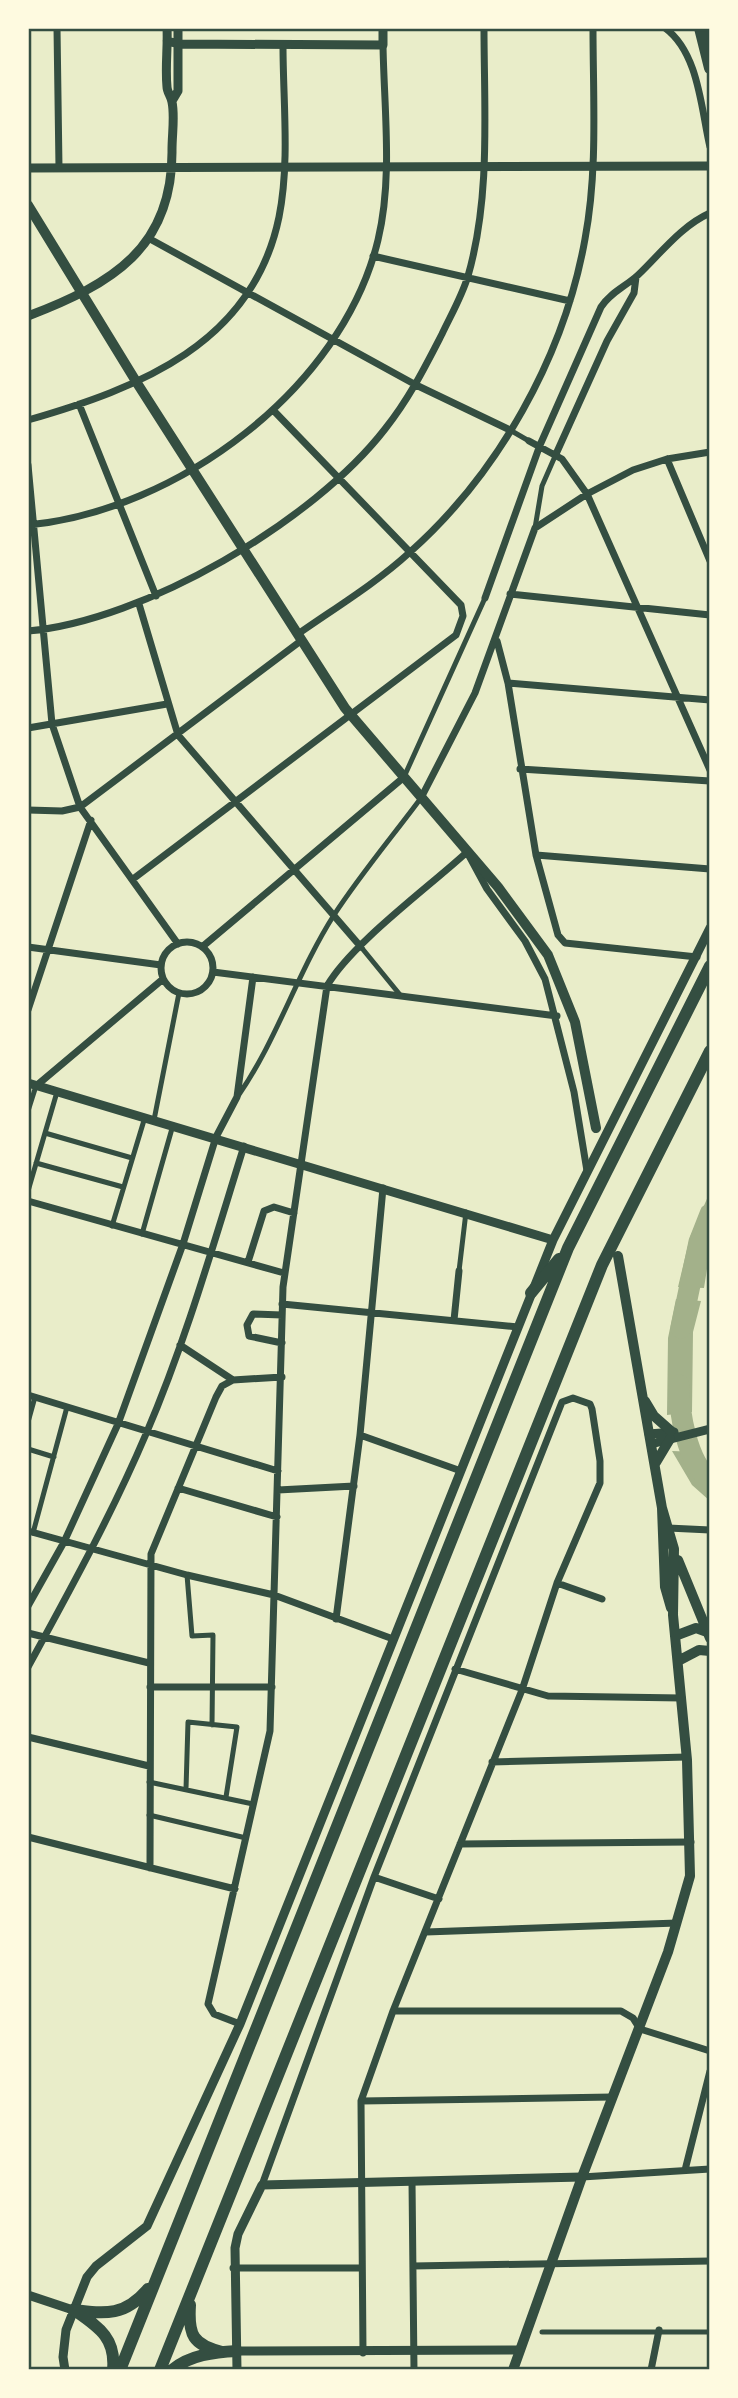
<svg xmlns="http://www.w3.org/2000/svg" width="738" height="2398" font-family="'Times New Roman',serif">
<rect width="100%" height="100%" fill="#e9edc9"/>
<!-- water -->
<path fill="#a3b18a" d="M 710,1192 L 710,1250 L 704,1288 L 678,1287 L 690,1237 Z
M 676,1299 L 701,1301 L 693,1332 L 692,1412 L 667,1415 L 668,1338 Z
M 672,1451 L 700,1452 L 710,1468 L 710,1501 L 692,1485 Z"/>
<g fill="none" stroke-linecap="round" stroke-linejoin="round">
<!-- river -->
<path stroke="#a3b18a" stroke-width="21" d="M 681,1328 L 699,1242 L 710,1214
M 679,1385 C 679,1413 687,1462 710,1480"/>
<!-- pedestrian -->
<path stroke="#344e41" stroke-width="5" d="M 510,430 L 529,441
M 535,528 L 542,486 L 556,454
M 404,777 L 485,598
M 361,947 L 401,996
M 238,1096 C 277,1040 297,973 334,915 C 360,875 392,837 421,798
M 28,1111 L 36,1086
M 154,1120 L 179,993
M 45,1133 L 132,1158
M 36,1163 L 123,1187
M 28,1191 L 57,1092
M 112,1226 L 145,1117
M 142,1234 L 173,1125
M 459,1271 L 466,1212
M 28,1422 L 35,1397
M 28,1449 L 54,1457
M 33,1533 L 67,1407
M 187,1575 L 192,1636 L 213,1635 L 212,1725
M 149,1782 L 253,1804
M 186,1789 L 188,1722 L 237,1727 L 226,1797
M 149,1815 L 246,1838
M 542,2332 L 710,2332"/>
<!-- minor -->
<path stroke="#344e41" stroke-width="7" d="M 57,28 L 59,168
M 665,28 C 699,53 701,109 710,147
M 150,239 L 416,385 L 510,430
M 373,256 L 570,301
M 79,404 L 156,596
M 28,420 C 139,388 253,344 279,217 C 290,162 283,101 283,46
M 529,441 L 562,459 L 587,494 L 710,770
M 556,454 L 607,341 L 634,293 L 636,277
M 667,459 L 710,561
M 28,465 L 52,724 L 80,807 L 178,944
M 28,525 C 177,511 342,389 378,240 C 393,178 384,109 383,45
M 510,594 L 710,615
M 485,598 L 540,445 L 601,307 C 611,292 625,287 638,275 C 661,253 681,226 710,213
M 139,604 L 178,735 L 361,947
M 28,631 C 144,621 314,521 385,429 C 409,399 425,367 442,334 C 451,315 462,296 468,276 C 491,196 484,110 484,28
M 298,634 C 335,608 375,584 409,553 C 498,474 564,357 585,239 C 598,170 593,98 593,28
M 497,641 L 508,683 L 536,855 L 558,935 L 565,943 L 697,957
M 508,683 L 710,700
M 28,728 L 167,704
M 520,769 L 710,781
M 421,798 L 475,693 L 535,528 L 587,494 L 633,470 L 667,459 L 710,452
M 28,810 L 62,811 L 80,807 L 302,640
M 536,855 L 710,869
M 133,879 L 456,635 L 463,616 L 461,605 L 274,411
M161 968a26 26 0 1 1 52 0a26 26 0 1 1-52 0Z
M 28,947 L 161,965
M 202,947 L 403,778
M 213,972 L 557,1016
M 28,1010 L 91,820
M 36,1086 L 163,979
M 28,1201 L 284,1273
M 248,1262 L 264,1211 L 274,1207 L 294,1213
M 282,1304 L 518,1327
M 282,1315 L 253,1314 L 247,1325 L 249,1336 L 282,1343
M 454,1320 L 459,1271
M 233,1380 L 282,1377
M 28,1395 L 278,1471
M 360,1435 L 461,1471
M 178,1488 L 277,1517
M 278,1490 L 354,1486
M 668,1528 L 710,1530
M 28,1531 L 187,1575 L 274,1595 L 393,1639
M 557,1583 L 602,1599
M 28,1606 L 64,1542 L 118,1424 L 183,1244 L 216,1137 L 237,1097 L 253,977
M 336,1619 L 360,1435 L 383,1188
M 28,1633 L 149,1663
M 28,1667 C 70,1590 112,1514 146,1434 C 186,1341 214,1242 244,1146
M 455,1669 L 548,1696 L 682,1698
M 150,1687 L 272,1687
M 28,1737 L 149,1766
M 492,1762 L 687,1757
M 28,1837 L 235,1889
M 460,1844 L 691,1842
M 150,1868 L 151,1554 L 216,1397 L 222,1386 L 233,1380 L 180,1345
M 374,1877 L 439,1899
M 426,1932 L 677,1923
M 393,2011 L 621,2011 L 633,2018 L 640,2029 L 710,2051
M 240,2024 L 214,2014 L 208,2004 L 270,1731 L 283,1287 L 327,986 C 351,944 429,887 467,852 L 487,889 L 525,941 L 545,979 L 574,1092 L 587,1171
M 361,2101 L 612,2097
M 685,2170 L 710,2071
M 582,2177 L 710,2169
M 412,2181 L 414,2370
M 262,2185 L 374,1877 L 562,1402 L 573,1398 L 590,1404 L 592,1409 L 600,1461 L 600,1483 L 557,1583 L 522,1690 L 393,2011 L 361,2101 L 363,2353
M 413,2266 L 710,2261
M 233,2268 L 361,2268
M 651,2370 L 659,2330"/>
<!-- tertiary -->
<path stroke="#344e41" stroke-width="9" d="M 167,41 L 179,44 L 383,45 L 383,28
M 172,101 L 178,91 L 178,28
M 28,168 L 710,166
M 28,316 C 112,284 173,248 172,150 C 172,134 175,116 172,102 C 171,96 167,92 167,87 C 165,67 168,48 167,28
M 28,1083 L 553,1240
M 649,1434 L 674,1432
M 651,1444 L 710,1429
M 28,2295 L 73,2310
M 237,2351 L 519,2350
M 65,2370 L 63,2357 L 66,2330 L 87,2277 L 96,2266 L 147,2226 L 240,2024 L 553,1240 L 710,928
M 237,2370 L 235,2248 L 238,2234 L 262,2185 L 582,2177"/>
<!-- secondary -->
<path stroke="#344e41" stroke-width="10" d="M 28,205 L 137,383 L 345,708 L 498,887 L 548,955 L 575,1022 L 596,1128
M 618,1256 L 662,1508 L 665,1587 L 671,1608
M 645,1401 L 654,1416 L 671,1431
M 655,1464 L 670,1439
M 678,1560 L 710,1638
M 675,1636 L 696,1628 L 707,1632
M 678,1661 L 699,1650 L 710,1651
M 513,2370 L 582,2177 L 668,1952 L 690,1876 L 687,1760 L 673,1615 L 674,1549 L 662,1508"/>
<!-- motorway -->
<path stroke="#344e41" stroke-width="12" d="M 700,28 L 710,68
M 531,1293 L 559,1259
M 190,2305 C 188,2335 193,2345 222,2352
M 73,2310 C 107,2314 125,2316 148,2289
M 77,2312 C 100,2328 116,2339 113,2370
M 120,2370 L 568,1248 L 710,966
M 160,2370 L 602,1265 L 710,1051
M 172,2370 C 189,2355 215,2352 237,2351"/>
</g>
<!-- border -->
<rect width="738" height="2398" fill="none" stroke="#fefae0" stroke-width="60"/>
<rect x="30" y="30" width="678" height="2338" fill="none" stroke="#344e41" stroke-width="2.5"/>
</svg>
